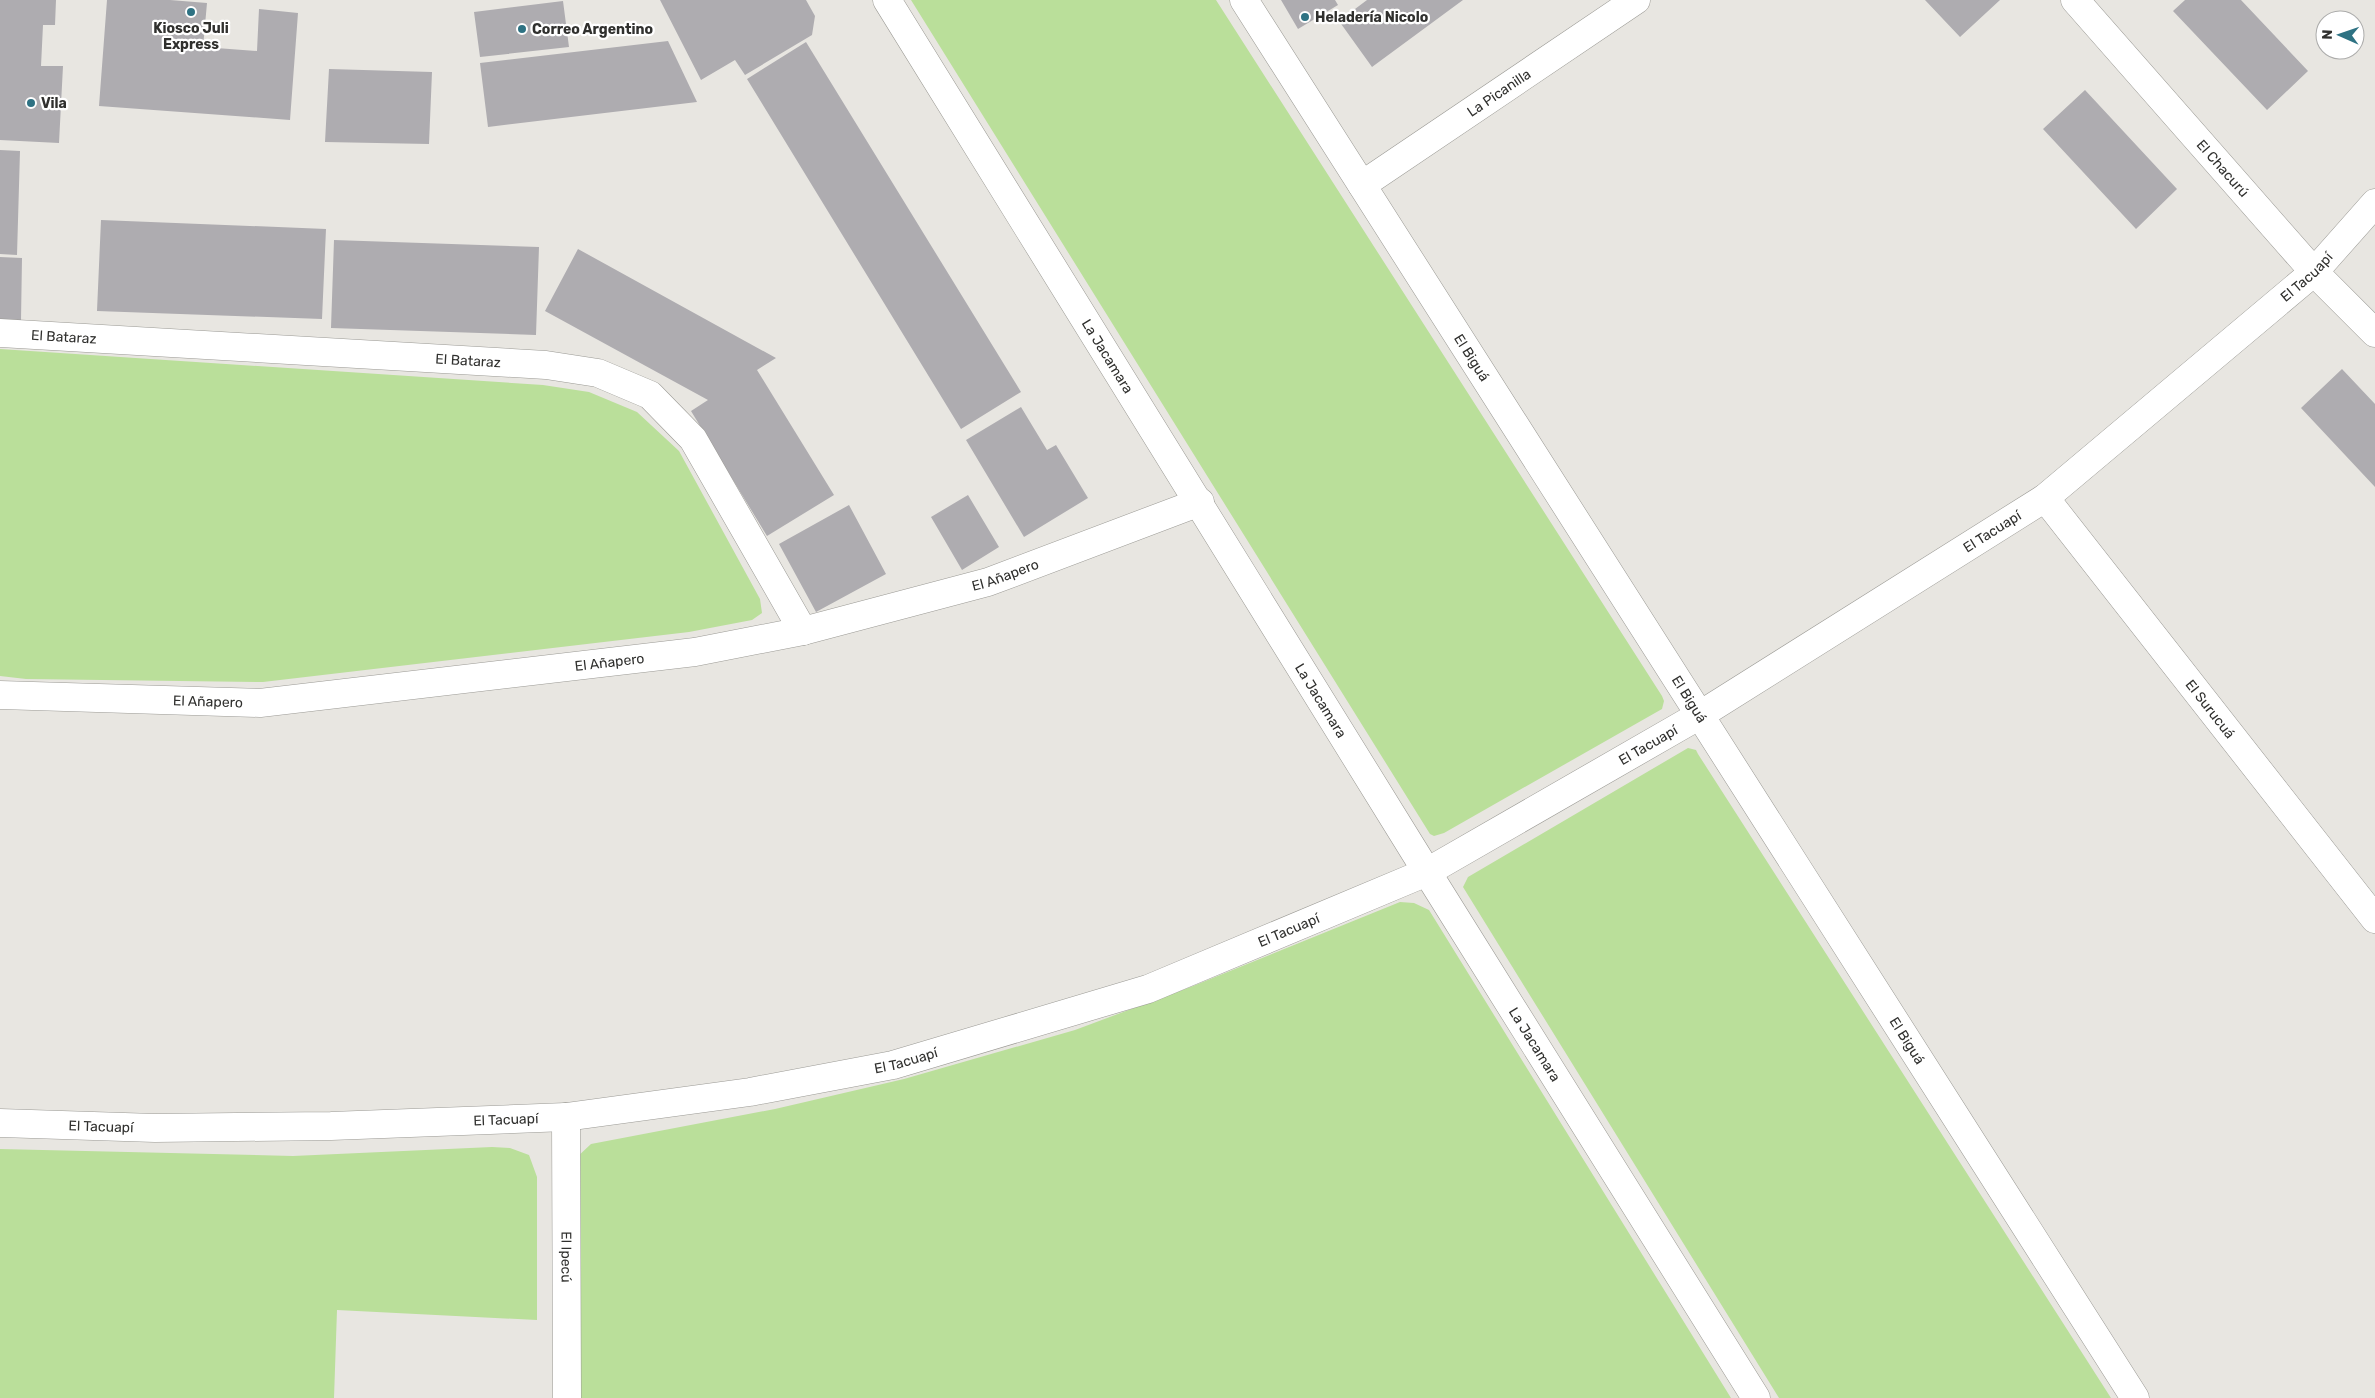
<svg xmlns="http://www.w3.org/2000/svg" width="2375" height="1398" font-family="Rubik,sans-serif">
<rect width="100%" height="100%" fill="#e8e6e1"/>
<!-- green -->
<path fill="#badf9a" d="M 911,0 L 1216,0 L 1662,696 L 1664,701 L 1662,709 L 1444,833 L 1434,836 L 1430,834 Z
M 0,349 L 543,385 L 589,392 L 637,412 L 679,451 L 760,599 L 762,613 L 752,620 L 689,632 L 263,682 L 26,679 L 0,676 Z
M 1688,748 L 1696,750 L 1698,754 L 2111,1398 L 1779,1398 L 1463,887 L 1468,877 Z
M 1400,902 L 1414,903 L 1429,910 L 1731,1398 L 576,1398 L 576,1158 L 591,1144 L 775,1109 L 904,1079 L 1075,1030 L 1193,986 Z
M 492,1147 L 510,1148 L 529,1155 L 537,1177 L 537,1320 L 337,1310 L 334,1398 L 0,1398 L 0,1149 L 293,1156 Z"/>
<!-- building -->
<path fill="#aeacb0" d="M 0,0 L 56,0 L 55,25 L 43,25 L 41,66 L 63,66 L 59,143 L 0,140 Z
M 107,0 L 170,0 L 207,3 L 203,47 L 257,51 L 259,9 L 298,13 L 290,120 L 99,106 Z
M 660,0 L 806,0 L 815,16 L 812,35 L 745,75 L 735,60 L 701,80 Z
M 1281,0 L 1335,0 L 1338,5 L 1298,29 Z
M 1367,0 L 1463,0 L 1372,67 L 1339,21 Z
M 1925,0 L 2000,0 L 1960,37 Z
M 2185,0 L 2241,0 L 2308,71 L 2267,110 L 2173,11 Z
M 563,1 L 569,47 L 480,57 L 474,12 Z
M 668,41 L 697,102 L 488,127 L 480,63 Z
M 806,42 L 1021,392 L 961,429 L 747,79 Z
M 329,69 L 432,72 L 429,144 L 325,142 Z
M 2085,90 L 2177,189 L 2136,229 L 2043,129 Z
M 0,150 L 20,151 L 17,255 L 0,254 Z
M 101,220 L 326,229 L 322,319 L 97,311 Z
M 334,240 L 539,247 L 536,335 L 331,328 Z
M 578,249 L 776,358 L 757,370 L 834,495 L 767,536 L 691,411 L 708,400 L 545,311 Z
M 0,257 L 22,258 L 21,320 L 0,320 Z
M 2342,369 L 2375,404 L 2375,487 L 2301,408 Z
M 1021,407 L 1047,450 L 1056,445 L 1088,498 L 1024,537 L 966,440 Z
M 968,495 L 999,547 L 962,570 L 931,517 Z
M 849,505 L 886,574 L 816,612 L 779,544 Z"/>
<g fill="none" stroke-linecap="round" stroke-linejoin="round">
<!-- street casing -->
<g stroke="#9b9a95" stroke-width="29">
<g id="street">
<path id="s1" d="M 887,0 L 1427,872 L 1756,1398"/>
<path id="s2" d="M 1244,0 L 2135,1398"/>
<path id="s3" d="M 2075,0 L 2314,272 L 2375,333"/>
<path id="s4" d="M 1362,185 L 1636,0"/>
<path id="s5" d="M 0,333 L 546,365 L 598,373 L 650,395 L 693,439 L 803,631"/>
<path id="s6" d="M 2045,498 L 2375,919"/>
<path id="s7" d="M 0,695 L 260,703 L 695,652 L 803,631 L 988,582 L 1200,502"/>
<path id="s8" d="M 566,1117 L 567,1398"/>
<path id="s9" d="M 0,1123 L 155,1128 L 331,1126 L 566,1117 L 750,1092 L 893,1065 L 1148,989 L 1427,872 L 1700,715 L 2045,498 L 2314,272 L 2375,203"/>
</g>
</g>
<!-- street -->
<use href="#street" stroke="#fff" stroke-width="28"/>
</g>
<!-- markers -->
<g fill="#2e7283" stroke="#fff" stroke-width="2">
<circle cx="191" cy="12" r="5"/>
<circle cx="1305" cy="17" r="5"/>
<circle cx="522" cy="29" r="5"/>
<circle cx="31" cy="103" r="5"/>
</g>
<g text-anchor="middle" stroke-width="4.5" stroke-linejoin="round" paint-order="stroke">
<!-- poi labels -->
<g font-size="14" font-weight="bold" fill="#30302e" stroke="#fff" text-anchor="start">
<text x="1315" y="22">Heladería Nicolo</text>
<text x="191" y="33" text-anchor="middle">Kiosco Juli<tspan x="191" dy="16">Express</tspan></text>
<text x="532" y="34">Correo Argentino</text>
<text x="41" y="108">Vila</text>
</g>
<!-- street labels -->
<g font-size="14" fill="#30302e" stroke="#fff">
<text dy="5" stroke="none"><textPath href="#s4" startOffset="165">La Picanilla</textPath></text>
<text dy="5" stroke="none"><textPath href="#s3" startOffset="224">El Chacurú</textPath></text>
<text dy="5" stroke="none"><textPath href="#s9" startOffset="2531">El Tacuapí</textPath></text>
<text dy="5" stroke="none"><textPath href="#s5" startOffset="64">El Bataraz</textPath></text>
<text dy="5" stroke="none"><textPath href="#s1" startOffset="419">La Jacamara</textPath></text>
<text dy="5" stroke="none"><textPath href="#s2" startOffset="424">El Biguá</textPath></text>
<text dy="5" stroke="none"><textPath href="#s5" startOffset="469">El Bataraz</textPath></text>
<text dy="5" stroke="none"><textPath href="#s9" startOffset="2126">El Tacuapí</textPath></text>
<text dy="5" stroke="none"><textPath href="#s7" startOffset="1018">El Añapero</textPath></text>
<text dy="5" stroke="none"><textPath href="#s7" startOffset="612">El Añapero</textPath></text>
<text dy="5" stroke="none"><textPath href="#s1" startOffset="824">La Jacamara</textPath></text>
<text dy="5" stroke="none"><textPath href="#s2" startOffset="829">El Biguá</textPath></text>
<text dy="5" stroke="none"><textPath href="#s7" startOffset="208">El Añapero</textPath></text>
<text dy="5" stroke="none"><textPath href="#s6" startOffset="268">El Surucuá</textPath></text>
<text dy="5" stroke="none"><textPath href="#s9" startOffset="1721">El Tacuapí</textPath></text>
<text dy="5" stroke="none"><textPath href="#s9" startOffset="1316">El Tacuapí</textPath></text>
<text dy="5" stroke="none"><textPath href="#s2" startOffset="1234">El Biguá</textPath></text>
<text dy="5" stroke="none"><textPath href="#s1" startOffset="1229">La Jacamara</textPath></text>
<text dy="5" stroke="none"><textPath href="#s9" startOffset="911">El Tacuapí</textPath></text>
<text dy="5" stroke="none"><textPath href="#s9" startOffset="506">El Tacuapí</textPath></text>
<text dy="5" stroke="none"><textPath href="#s9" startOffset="101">El Tacuapí</textPath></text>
<text dy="5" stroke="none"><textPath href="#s8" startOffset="140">El Ipecú</textPath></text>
</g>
</g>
<!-- north arrow -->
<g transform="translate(2340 35) rotate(272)"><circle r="24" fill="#ffffff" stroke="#acacab"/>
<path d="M0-4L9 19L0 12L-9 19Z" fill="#2e7283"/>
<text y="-8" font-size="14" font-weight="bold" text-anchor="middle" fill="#30302e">N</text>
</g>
</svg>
